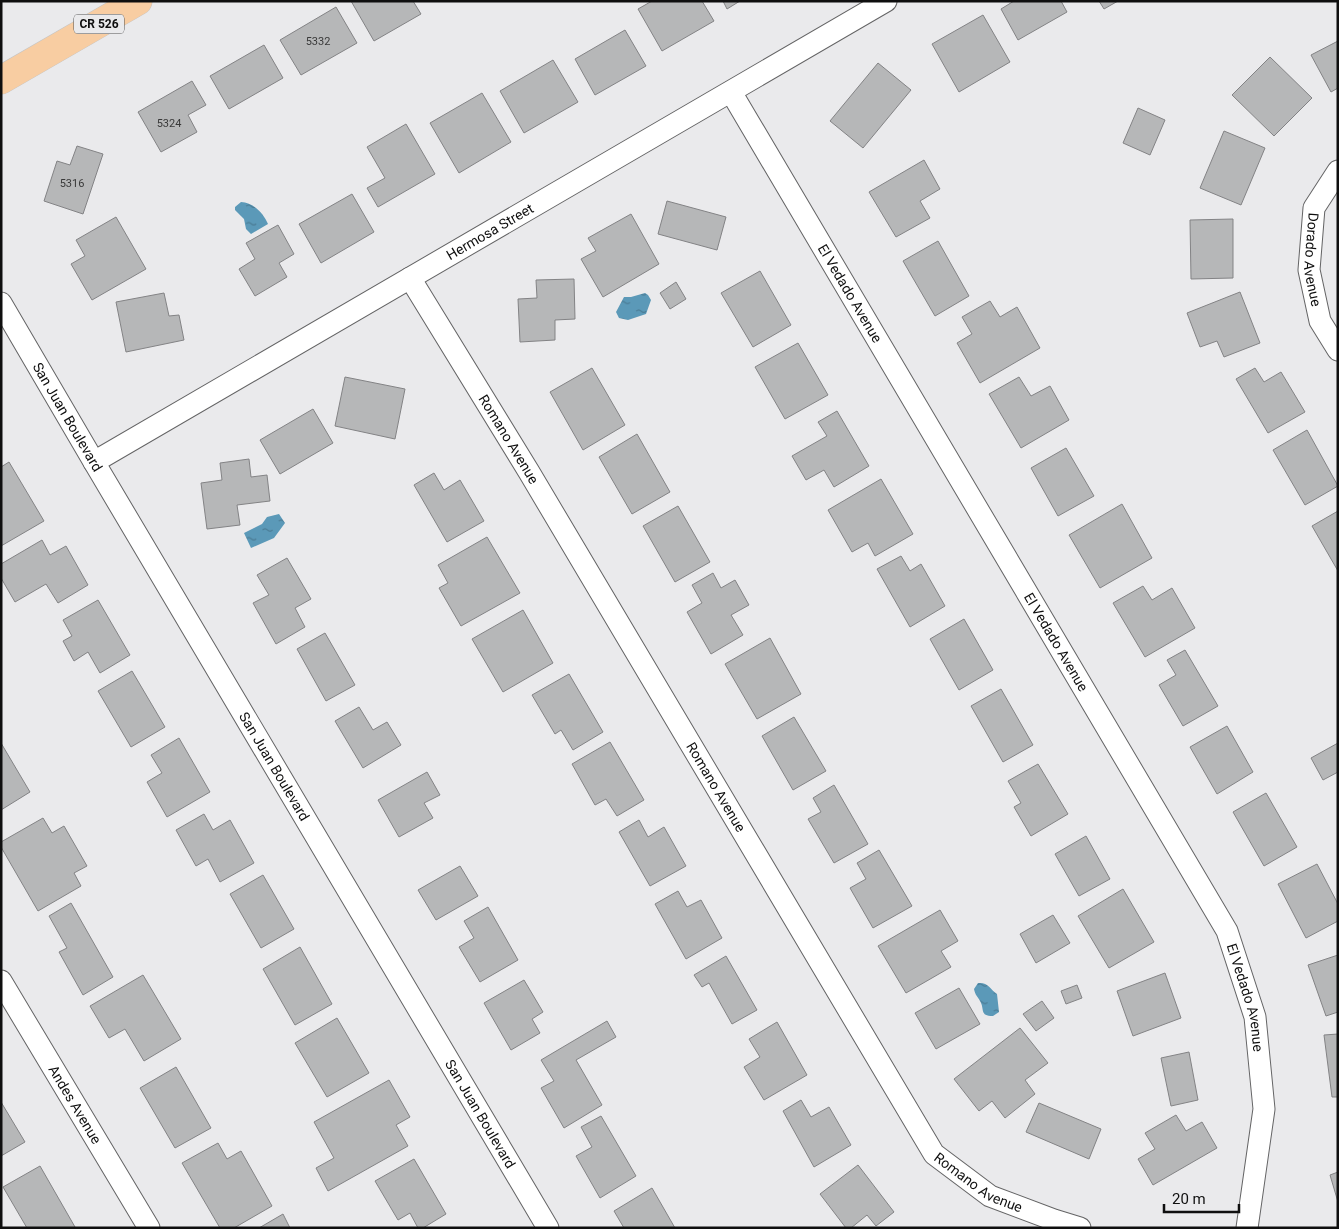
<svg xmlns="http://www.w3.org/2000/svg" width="1339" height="1229" font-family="Roboto,sans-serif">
<defs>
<pattern id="water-ripples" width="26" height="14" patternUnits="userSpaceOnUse" patternTransform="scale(1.25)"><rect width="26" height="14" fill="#5b99b8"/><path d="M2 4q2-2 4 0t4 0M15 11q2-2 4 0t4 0" fill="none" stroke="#4a7b94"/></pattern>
</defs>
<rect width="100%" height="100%" fill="#eaeaec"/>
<!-- water -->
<path fill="url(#water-ripples)" d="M 241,202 C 253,202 264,214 268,224 L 251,234 L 246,229 L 244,219 L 235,210 L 235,207 Z
M 645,293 L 648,295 L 651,300 L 646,314 L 628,320 L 619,318 L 616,312 L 624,297 L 631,297 Z
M 279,514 L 285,523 L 274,538 L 251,548 L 244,533 L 262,524 L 267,517 Z
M 978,983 C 988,982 990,989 997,994 L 999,1012 L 993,1016 C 979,1016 985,1009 980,1001 C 978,997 975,995 974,989 Z"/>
<!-- building -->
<path fill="#b6b7b8" stroke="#838385" d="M 351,1 L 413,1 L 421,14 L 374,41 Z
M 652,1 L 702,1 L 714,21 L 662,51 L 638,9 Z
M 723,1 L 740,1 L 727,9 Z
M 1014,1 L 1061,1 L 1067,12 L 1018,40 L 1001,9 Z
M 1099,1 L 1118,1 L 1104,9 Z
M 336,7 L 357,43 L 301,75 L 280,40 Z
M 983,15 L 1010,62 L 959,92 L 932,44 Z
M 625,30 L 646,66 L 595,95 L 575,59 Z
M 1338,41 L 1338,88 L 1331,92 L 1311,55 Z
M 264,45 L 283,78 L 229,109 L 210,76 Z
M 1270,57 L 1312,98 L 1274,136 L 1232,95 Z
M 553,60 L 578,102 L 524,133 L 500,91 Z
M 878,63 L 911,90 L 863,148 L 830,121 Z
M 192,81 L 206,105 L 188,115 L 197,132 L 161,152 L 138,112 Z
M 482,93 L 511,142 L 459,173 L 430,123 Z
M 1138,108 L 1165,120 L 1150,155 L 1123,143 Z
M 406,124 L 435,174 L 378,207 L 367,188 L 385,178 L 367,147 Z
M 1224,131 L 1265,148 L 1241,205 L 1200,188 Z
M 77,146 L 103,154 L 83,214 L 44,201 L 57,161 L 70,165 Z
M 924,160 L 940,189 L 920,201 L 930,218 L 896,237 L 869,192 Z
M 352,194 L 374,232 L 321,263 L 299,224 Z
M 667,201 L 726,217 L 717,250 L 658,234 Z
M 631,214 L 659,264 L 603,297 L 581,259 L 596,251 L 588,238 Z
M 116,217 L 146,269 L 92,300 L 71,264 L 85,256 L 76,240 Z
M 1233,219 L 1233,278 L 1191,279 L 1190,220 Z
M 278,225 L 294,254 L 279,263 L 287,277 L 255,296 L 239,269 L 255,259 L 246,243 Z
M 938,241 L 969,296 L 935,316 L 903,261 Z
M 760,271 L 791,325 L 753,347 L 721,293 Z
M 574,279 L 575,319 L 555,320 L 555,340 L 520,342 L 518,299 L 537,298 L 536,280 Z
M 676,282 L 686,299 L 670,309 L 660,293 Z
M 1240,292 L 1260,343 L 1224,357 L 1217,341 L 1200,347 L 1187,313 Z
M 164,293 L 169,316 L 179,315 L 184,340 L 126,352 L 116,302 Z
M 990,301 L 1000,317 L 1017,307 L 1040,348 L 980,383 L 957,343 L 972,334 L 962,317 Z
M 798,343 L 828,395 L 785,419 L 755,367 Z
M 592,368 L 625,425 L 583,450 L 550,392 Z
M 1255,368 L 1264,382 L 1281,372 L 1305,412 L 1268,433 L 1236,379 Z
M 345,377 L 405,389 L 395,439 L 335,426 Z
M 1019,377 L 1031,396 L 1050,386 L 1069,420 L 1021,448 L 989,394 Z
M 313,409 L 333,443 L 280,474 L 260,440 Z
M 837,411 L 869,466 L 834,487 L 824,470 L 806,480 L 792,456 L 827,436 L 818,422 Z
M 1307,430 L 1338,486 L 1305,505 L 1273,450 Z
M 637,434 L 670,492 L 632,514 L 599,457 Z
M 1066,448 L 1094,496 L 1058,516 L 1031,468 Z
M 249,459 L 251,477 L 267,475 L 270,501 L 237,505 L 240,525 L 207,529 L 201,483 L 222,480 L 220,463 Z
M 9,462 L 44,521 L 1,546 L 1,467 Z
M 434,473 L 444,490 L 460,480 L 484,521 L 447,542 L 414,485 Z
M 881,479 L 913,534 L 875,556 L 868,543 L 852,552 L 828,510 Z
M 1122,504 L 1152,558 L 1100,588 L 1069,535 Z
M 678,506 L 710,562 L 675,582 L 643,526 Z
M 1338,511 L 1338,571 L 1312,526 Z
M 487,537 L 520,593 L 461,626 L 439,588 L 448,583 L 438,565 Z
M 42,540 L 50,555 L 66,546 L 88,585 L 58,603 L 46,584 L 15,602 L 1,578 L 1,564 Z
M 901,556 L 910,571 L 921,564 L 945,606 L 910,627 L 877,569 Z
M 287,558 L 311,599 L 295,608 L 305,627 L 276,644 L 253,603 L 269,595 L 257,575 Z
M 713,573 L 721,588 L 735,580 L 749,605 L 731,615 L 743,635 L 711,654 L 687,612 L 702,603 L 692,585 Z
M 1143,586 L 1152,600 L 1172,588 L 1195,628 L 1145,657 L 1113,603 Z
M 98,600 L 130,655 L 100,673 L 88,652 L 74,661 L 63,641 L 72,636 L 63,620 Z
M 523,610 L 553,663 L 503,692 L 472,639 Z
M 964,619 L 993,670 L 959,690 L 930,639 Z
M 325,633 L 355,685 L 326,701 L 297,649 Z
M 770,638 L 801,694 L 757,719 L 725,664 Z
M 1185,650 L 1218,706 L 1183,726 L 1159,685 L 1176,675 L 1167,660 Z
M 132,671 L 165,727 L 131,747 L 98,691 Z
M 569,674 L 603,732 L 573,750 L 561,730 L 555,734 L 532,695 Z
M 1001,689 L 1033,745 L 1003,762 L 971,706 Z
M 359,707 L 373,730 L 387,722 L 401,745 L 363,768 L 335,721 Z
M 794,717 L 826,771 L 793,790 L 762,736 Z
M 1227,726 L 1253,772 L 1217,794 L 1190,747 Z
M 179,738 L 210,792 L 167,817 L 147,782 L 162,773 L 151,755 Z
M 610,742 L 644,800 L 617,816 L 606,799 L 595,805 L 572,764 Z
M 1,743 L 30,792 L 1,810 Z
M 1338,743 L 1338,772 L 1323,780 L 1311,758 Z
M 1038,764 L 1068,814 L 1031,836 L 1014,807 L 1021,803 L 1008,781 Z
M 427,772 L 440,795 L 424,803 L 433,818 L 399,837 L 378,800 Z
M 834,785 L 868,844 L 834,863 L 808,819 L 821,812 L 813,798 Z
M 1266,793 L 1297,847 L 1264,866 L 1233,812 Z
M 204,814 L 213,830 L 230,820 L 254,863 L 220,882 L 208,859 L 196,866 L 176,830 Z
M 43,818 L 52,833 L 64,826 L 87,866 L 74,873 L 81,886 L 38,911 L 1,847 L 1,842 Z
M 639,820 L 648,837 L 664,827 L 686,866 L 650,886 L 619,832 Z
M 1086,836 L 1110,879 L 1079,896 L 1055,854 Z
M 879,850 L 912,906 L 873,928 L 850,888 L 866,879 L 857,863 Z
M 1317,864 L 1338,904 L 1338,921 L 1306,938 L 1278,884 Z
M 460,866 L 478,896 L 436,920 L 418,890 Z
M 263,875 L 294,929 L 261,948 L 230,894 Z
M 1123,889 L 1154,942 L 1109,968 L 1078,916 Z
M 678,891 L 687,907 L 701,900 L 722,938 L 686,959 L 655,904 Z
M 71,903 L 113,977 L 83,995 L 59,952 L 67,948 L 49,916 Z
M 488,907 L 518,960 L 480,982 L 459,947 L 474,938 L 464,921 Z
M 940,910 L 958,941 L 941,951 L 951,967 L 906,993 L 878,946 Z
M 1053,915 L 1070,943 L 1036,963 L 1020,934 Z
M 300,947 L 332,1004 L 295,1025 L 263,969 Z
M 1338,955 L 1338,1012 L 1326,1016 L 1308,965 Z
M 726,956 L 757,1010 L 732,1024 L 709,983 L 702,987 L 694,975 Z
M 1165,973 L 1181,1018 L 1133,1036 L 1117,991 Z
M 143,975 L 181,1039 L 144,1061 L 125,1029 L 109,1038 L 90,1006 Z
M 524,980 L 543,1012 L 532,1019 L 540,1033 L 511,1050 L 484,1003 Z
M 1077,985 L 1082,998 L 1066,1004 L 1061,991 Z
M 959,988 L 980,1024 L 936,1049 L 915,1013 Z
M 1042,1001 L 1054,1018 L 1036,1031 L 1023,1014 Z
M 337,1018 L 369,1073 L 327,1097 L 295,1043 Z
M 607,1021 L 616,1037 L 576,1060 L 602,1105 L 564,1128 L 541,1088 L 554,1081 L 541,1060 Z
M 777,1022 L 807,1075 L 764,1100 L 744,1067 L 760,1057 L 749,1039 Z
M 1020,1028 L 1048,1063 L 1025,1080 L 1035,1094 L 1005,1118 L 992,1101 L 979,1111 L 954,1079 Z
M 1338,1034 L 1338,1097 L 1332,1097 L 1324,1035 Z
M 1189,1052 L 1198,1100 L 1171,1106 L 1161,1058 Z
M 176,1067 L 211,1128 L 175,1148 L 140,1088 Z
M 389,1080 L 410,1117 L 396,1125 L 408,1146 L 328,1191 L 316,1168 L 334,1158 L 314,1122 Z
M 801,1100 L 811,1117 L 829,1107 L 851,1145 L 814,1167 L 783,1111 Z
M 1,1102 L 25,1142 L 1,1156 Z
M 1039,1103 L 1101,1129 L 1089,1159 L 1026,1132 Z
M 1176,1115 L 1186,1131 L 1202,1122 L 1217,1148 L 1153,1185 L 1138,1159 L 1155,1149 L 1145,1133 Z
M 601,1116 L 636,1176 L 600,1198 L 576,1156 L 592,1147 L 581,1127 Z
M 218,1143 L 227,1159 L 241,1151 L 272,1206 L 234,1228 L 220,1228 L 182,1163 Z
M 414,1159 L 446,1214 L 423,1228 L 418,1228 L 410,1213 L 398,1220 L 375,1181 Z
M 858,1165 L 894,1212 L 876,1226 L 867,1215 L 851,1228 L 846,1228 L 820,1194 Z
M 40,1166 L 75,1227 L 73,1228 L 27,1228 L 3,1187 Z
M 1338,1172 L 1338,1202 L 1330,1175 Z
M 652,1188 L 675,1228 L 624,1228 L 614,1211 Z
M 283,1214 L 290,1228 L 259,1228 Z"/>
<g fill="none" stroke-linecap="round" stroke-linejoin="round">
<!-- street casing -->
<g stroke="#646465" stroke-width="23">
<g id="street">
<path id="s1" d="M 731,92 L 1227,931 L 1255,1017 L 1264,1109 L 1247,1228"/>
<path id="s2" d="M 1338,171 L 1314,208 L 1309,270 L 1320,321 L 1338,350"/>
<path id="s3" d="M 410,278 L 529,472 L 934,1154 L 990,1196 L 1054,1220 L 1080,1228"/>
<path id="s4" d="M 1,303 L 94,462 L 548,1228"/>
<path id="s5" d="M 94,462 L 886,1"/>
<path id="s6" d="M 1,981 L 149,1228"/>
</g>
</g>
<!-- primary casing -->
<g stroke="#c5c5c5" stroke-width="29">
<path id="primary" d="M 1,80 L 138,1"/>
</g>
<!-- street -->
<use href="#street" stroke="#fff" stroke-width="21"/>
<!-- primary -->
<use href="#primary" stroke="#f8cda2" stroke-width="28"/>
</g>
<g text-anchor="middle" stroke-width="5" stroke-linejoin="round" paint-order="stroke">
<!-- number labels -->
<g font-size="11" fill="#393939">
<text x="318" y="45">5332</text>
<text x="169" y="127">5324</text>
<text x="72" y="187">5316</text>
</g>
<!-- shield labels -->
<rect fill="#eaeaec" stroke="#515151" stroke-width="1" x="74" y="14.5" width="50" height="19" rx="4"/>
<g font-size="12" font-weight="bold" fill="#0f0f0f">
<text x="99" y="28">CR 526</text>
</g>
<!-- street labels -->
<g font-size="14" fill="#0f0f0f" stroke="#eaeaec">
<text dy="5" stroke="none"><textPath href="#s5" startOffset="458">Hermosa Street</textPath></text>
<text dy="5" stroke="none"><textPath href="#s2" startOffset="96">Dorado Avenue</textPath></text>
<text dy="5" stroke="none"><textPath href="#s1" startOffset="234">El Vedado Avenue</textPath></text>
<text dy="5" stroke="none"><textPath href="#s4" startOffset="132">San Juan Boulevard</textPath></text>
<text dy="5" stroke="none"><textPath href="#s3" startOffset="189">Romano Avenue</textPath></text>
<text dy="5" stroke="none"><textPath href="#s1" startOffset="639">El Vedado Avenue</textPath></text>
<text dy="5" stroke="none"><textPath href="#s4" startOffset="538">San Juan Boulevard</textPath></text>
<text dy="5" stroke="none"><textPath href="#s3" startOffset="594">Romano Avenue</textPath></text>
<text dy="5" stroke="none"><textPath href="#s1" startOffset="1044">El Vedado Avenue</textPath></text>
<text dy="5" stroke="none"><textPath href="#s6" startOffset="144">Andes Avenue</textPath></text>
<text dy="5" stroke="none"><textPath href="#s4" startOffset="942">San Juan Boulevard</textPath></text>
<text dy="5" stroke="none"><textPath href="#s3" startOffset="1074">Romano Avenue</textPath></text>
</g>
</g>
<!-- border -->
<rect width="1339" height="1229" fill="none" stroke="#0f0f0f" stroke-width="5"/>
<!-- scale -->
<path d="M1164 1204v8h75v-8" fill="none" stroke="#0f0f0f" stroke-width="2.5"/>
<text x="1172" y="1204" font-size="15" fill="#0f0f0f" stroke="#eaeaec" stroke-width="4" paint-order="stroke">20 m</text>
</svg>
